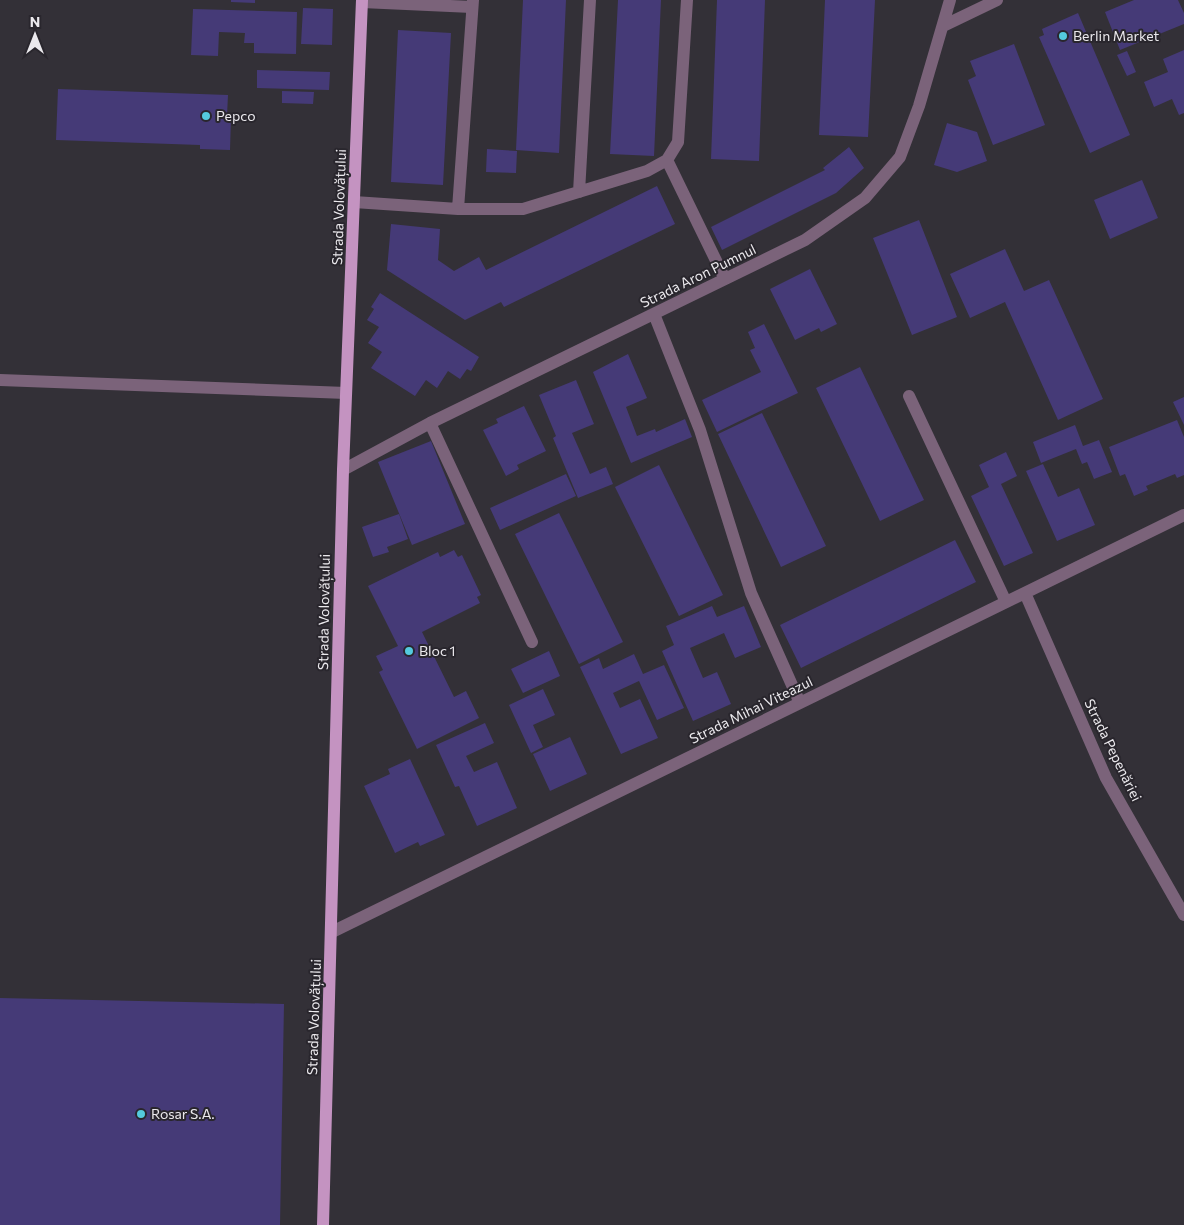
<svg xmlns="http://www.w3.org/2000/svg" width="1184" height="1225" font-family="Commissioner,sans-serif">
<rect width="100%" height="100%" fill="#333037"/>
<!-- building -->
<path fill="#453a77" d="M 231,0 L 255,0 L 255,3 L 231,2 Z
M 523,0 L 566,0 L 559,153 L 516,150 Z
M 618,0 L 661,0 L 654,156 L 610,154 Z
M 717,0 L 765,0 L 759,161 L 711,159 Z
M 825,0 L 875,0 L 868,137 L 819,135 Z
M 1134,0 L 1178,0 L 1184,13 L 1184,24 L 1120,50 L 1105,12 Z
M 303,8 L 333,9 L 332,45 L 301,44 Z
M 193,9 L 297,12 L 296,54 L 254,53 L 254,43 L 244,43 L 245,33 L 219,32 L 218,56 L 191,55 Z
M 1078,13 L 1130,135 L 1090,153 L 1039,37 L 1044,35 L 1042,29 Z
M 398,30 L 451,33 L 443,185 L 391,182 Z
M 1014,44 L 1045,125 L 993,145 L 968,80 L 976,76 L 970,61 Z
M 1184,50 L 1184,113 L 1179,115 L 1172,99 L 1154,107 L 1144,82 L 1168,72 L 1163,59 Z
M 1127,51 L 1136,72 L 1127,76 L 1117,55 Z
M 257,70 L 330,72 L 329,90 L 257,88 Z
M 58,89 L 228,95 L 227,116 L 231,116 L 230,150 L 200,149 L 200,145 L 56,140 Z
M 282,91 L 314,92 L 313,104 L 282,103 Z
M 947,123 L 977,132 L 987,161 L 957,172 L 934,165 Z
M 849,147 L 864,168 L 836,193 L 722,250 L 711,227 L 825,170 L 823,168 Z
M 487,149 L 517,151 L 516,173 L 486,172 Z
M 1142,180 L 1158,218 L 1110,239 L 1094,200 Z
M 657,186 L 675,224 L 504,307 L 501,302 L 465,320 L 387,270 L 391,224 L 440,229 L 438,260 L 454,271 L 479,257 L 486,270 Z
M 919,220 L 957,317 L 912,335 L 873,238 Z
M 1005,249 L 1024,291 L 1049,280 L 1103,399 L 1058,420 L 1005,302 L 970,318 L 950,274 Z
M 810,269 L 837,324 L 821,332 L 819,328 L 795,340 L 770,289 Z
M 380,293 L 479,357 L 471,371 L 467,369 L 460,379 L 448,371 L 437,388 L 426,380 L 415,396 L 371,368 L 382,352 L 368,343 L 379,327 L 367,320 L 374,309 L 371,307 Z
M 764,324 L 798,393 L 717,432 L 702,400 L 761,372 L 750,350 L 755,348 L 748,332 Z
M 628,354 L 647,398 L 626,407 L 637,436 L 655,429 L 656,432 L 685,419 L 692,437 L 631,463 L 593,372 Z
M 860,367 L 924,500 L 880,521 L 816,388 Z
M 576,380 L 594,424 L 572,433 L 590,474 L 606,467 L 613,484 L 578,498 L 553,438 L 556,436 L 539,395 Z
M 1184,397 L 1184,425 L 1173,402 Z
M 524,406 L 546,451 L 517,465 L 519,469 L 506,476 L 483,430 L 498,423 L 496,419 Z
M 762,413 L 826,546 L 781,567 L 718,434 Z
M 1177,420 L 1184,437 L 1184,475 L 1177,478 L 1175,474 L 1146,486 L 1148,490 L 1134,496 L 1125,474 L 1120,476 L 1109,447 Z
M 1075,425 L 1083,446 L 1099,440 L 1112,472 L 1094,479 L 1087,462 L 1082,464 L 1076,449 L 1041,463 L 1033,442 Z
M 431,441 L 465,524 L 412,545 L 378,462 Z
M 1006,452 L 1017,476 L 1001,484 L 1033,553 L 1004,566 L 971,496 L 989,487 L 979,465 Z
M 1043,464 L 1058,497 L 1079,488 L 1095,525 L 1057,541 L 1026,471 Z
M 659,465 L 723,595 L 679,616 L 615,487 Z
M 566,474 L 576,496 L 500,530 L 490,508 Z
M 559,513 L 623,642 L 579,664 L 515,534 Z
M 399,514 L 408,539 L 387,547 L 389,552 L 373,557 L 362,527 Z
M 955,540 L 976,582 L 801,668 L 780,625 Z
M 454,550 L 458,557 L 462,555 L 481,595 L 477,597 L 480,603 L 422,632 L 454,697 L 466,691 L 479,718 L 417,749 L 379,672 L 383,670 L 376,656 L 398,646 L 368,586 L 438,552 L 440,557 Z
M 712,606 L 717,617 L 744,606 L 761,647 L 735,658 L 724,633 L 690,648 L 703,678 L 717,672 L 731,704 L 693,721 L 662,651 L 674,645 L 666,626 Z
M 549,651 L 560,676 L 523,693 L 511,669 Z
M 634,654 L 643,674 L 664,665 L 684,708 L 657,720 L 639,681 L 613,693 L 620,708 L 640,699 L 658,738 L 621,754 L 580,667 L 599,658 L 603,669 Z
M 543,689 L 555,715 L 533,725 L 543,747 L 531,753 L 509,705 Z
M 485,723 L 494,743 L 466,756 L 474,772 L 497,762 L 517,808 L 477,826 L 459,786 L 455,787 L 436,745 Z
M 570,737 L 587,774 L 550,791 L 533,754 Z
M 410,759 L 445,835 L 420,846 L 418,842 L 395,853 L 364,786 L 390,774 L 388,769 Z
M 0,998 L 284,1004 L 280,1225 L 0,1225 Z"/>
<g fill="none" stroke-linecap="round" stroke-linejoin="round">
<!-- minor -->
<path stroke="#7b637a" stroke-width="12" d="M 362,2 L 472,7
M 943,26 L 997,0
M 667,160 L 725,279
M 579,192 L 590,0
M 354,202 L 458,209 L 523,209 L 647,171 L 667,160 L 678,142 L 687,0
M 458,209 L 473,0
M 654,314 L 700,430 L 751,593 L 800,703
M 0,380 L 346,393
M 909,396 L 1006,602
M 430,423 L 532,642
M 343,470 L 430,423 L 805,240 L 865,198 L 900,157 L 919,106 L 950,0
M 1025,593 L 1106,778 L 1184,915
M 332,932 L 1184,515"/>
<!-- major -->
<path stroke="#c493c1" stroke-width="12" d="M 323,1225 L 343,470 L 362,0"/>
</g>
<!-- markers -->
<g fill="#54cade" stroke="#29262d" stroke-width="2">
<circle cx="1063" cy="36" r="5"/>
<circle cx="206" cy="116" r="5"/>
<circle cx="409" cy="651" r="5"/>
<circle cx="141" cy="1114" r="5"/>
</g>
<g text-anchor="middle" stroke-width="4" stroke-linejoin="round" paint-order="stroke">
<!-- poi labels -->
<g font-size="14" fill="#ebe9ed" stroke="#29262d" text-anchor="start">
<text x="1073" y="41">Berlin Market</text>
<text x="216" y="121">Pepco</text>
<text x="419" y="656">Bloc 1</text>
<text x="151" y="1119">Rosar S.A.</text>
</g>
<!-- street labels -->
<g font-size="14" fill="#ebe9ed" stroke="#29262d">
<text transform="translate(339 207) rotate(-88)" y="5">Strada Volovățului</text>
<text transform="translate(698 276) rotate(-26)" y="5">Strada Aron Pumnul</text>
<text transform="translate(324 612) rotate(-89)" y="5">Strada Volovățului</text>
<text transform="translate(751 710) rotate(-26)" y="5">Strada Mihai Viteazul</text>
<text transform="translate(1113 750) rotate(64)" y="5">Strada Pepenăriei</text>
<text transform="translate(314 1017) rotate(-88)" y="5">Strada Volovățului</text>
</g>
</g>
<!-- north arrow -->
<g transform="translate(35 35)" stroke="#29262d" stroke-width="4" paint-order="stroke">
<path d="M0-4L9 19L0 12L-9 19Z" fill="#ebe9ed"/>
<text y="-8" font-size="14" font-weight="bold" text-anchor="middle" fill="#ebe9ed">N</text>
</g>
</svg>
